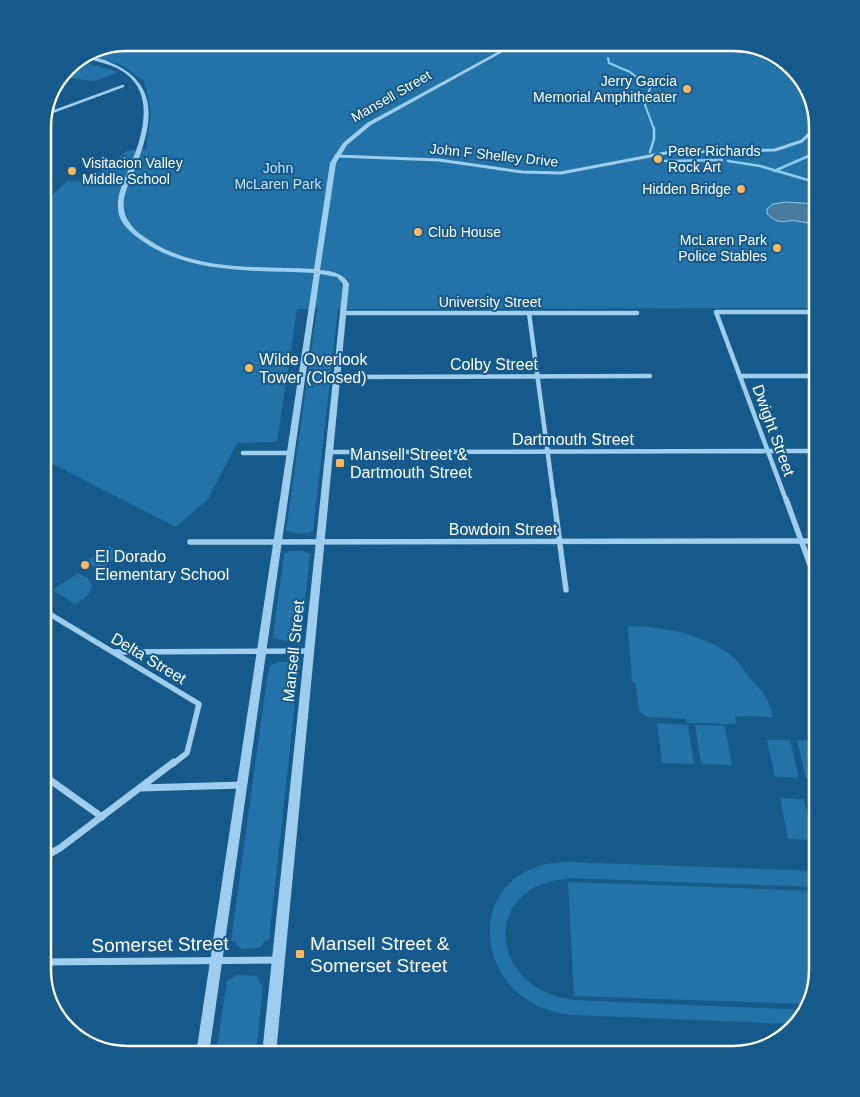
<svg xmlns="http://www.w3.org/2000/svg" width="860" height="1097" font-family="Helvetica,sans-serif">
<rect width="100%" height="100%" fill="#155a8b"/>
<!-- green -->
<path fill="#2473a8" d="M 127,43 L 738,43 L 775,54 L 803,80 L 817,127 L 817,308 L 338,309 L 313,531 C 304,536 295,533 286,531 L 317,309 L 297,309 L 277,442 L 237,443 L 208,499 L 176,527 L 43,459 L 43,216 L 53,208 L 43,204 L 67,181 L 87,182 L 127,151 L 146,149 L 151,112 L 144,81 L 120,64 L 90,57 Z
M 79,61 L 119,72 L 94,81 L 61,77 L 71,64 Z
M 109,546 L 122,554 L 98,570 L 85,562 Z
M 290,551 L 303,551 L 310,554 L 301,637 C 290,641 283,642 273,637 L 284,554 Z
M 78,573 L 88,578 L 92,585 C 91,594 83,600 75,604 L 53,590 Z
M 628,626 C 664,627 708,634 736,660 C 741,665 745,673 750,678 C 763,692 768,697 773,717 L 735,716 L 736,724 L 687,723 L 686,719 L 647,717 L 639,711 L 636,684 L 632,681 Z
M 277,662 L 290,662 L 299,666 L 269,940 L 265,941 L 259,948 L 242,949 L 236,945 L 236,941 L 231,941 L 267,679 L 270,666 Z
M 657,723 L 688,725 L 694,764 L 662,763 Z
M 695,725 L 725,726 L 732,765 L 701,764 Z
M 767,740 L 790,740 L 799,778 L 775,777 Z
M 797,740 L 817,741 L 817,778 L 806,778 Z
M 780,798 L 804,799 L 813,840 L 788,839 Z
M 570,862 L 817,871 L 817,887 L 569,878 C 556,880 543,882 532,889 C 492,913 500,965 537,988 C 548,995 561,998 573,1000 L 807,1010 L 806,1012 L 795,1024 L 574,1015 C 467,1007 458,861 570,862 Z
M 568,882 L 817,891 L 817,970 L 808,1004 L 574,996 Z
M 237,975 L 257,976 L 260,984 L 263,985 L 256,1054 L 216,1054 L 227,981 Z"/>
<!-- water -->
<path fill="#497b9f" stroke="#8fccf2" d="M 786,202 L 817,204 L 817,224 C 810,224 804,222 797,221 C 785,219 781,227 767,214 L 767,209 L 773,204 Z"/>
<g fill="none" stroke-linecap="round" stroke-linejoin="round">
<!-- stream-far1 -->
<path stroke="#8fccf2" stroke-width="2" d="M 608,58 L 609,63 L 630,72 L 648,86
M 650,88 L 645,105 L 654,129"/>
<!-- stream -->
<path stroke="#8fccf2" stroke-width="2.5" d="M 650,152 L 654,139 L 654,128
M 815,154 L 817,153
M 655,158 L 659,159
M 665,161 L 722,160
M 728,161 L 760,166 L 808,180
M 774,171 L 811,155"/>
<!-- pedestrian -->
<path stroke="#9dceef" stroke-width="2.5" d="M 539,43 L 568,43"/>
<!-- minor-far4 -->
<path stroke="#9dceef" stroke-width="2.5" d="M 44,115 L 123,86
M 814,129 L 816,124"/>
<!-- minor-far3 -->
<path stroke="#9dceef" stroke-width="3" d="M 336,156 L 439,160 L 522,172 L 561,173 L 671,152 L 775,150 L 802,141 L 815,128"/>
<!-- minor-far2 -->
<path stroke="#9dceef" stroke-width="4.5" d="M 343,313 L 637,313
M 529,313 L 554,500
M 741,376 L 817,376
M 337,377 L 650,376
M 329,452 L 817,451
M 243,453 L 290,453
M 43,465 L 45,464
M 786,500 L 716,312 L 817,312"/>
<!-- minor-far1 -->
<path stroke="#9dceef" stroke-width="5.5" d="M 554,499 L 566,590
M 786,499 L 817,584
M 190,542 L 817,541
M 43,610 L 199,704 L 187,753 L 173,764
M 114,652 L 309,651"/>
<!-- minor -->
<path stroke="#9dceef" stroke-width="7" d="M 43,775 L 102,817
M 140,788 L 242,785
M 43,858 L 60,848 L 174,762
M 43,962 L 278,960"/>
<!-- tertiary -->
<path fill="#9dceef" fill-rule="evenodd" d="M 514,43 L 519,43 L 371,125 L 347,145 L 336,163 L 320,270 C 332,271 343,273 349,284 L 276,1054 L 262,1054 L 343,284 L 337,277 L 320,274 L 209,1054 L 196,1054 L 314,273 C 257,270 190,275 141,240 C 132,234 122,225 119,215 C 115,199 122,185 128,171 C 141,141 157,96 125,73 C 114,65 99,62 86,58 C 95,55 110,62 118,66 C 162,89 150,130 135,169 C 128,185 117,205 129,222 C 134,230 141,235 149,240 C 196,272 260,266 314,269 L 330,163 L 343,143 L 367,123 Z"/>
</g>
<!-- markers -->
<g fill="#ffb85c" stroke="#155a8b" stroke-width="2">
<circle cx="687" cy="89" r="5"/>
<circle cx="658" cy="159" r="5"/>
<circle cx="72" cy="171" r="5"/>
<circle cx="741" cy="189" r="5"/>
<circle cx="418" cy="232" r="5"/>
<circle cx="777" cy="248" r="5"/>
<circle cx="249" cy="368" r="5"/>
<rect x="335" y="458" width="10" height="10" rx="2.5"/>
<circle cx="85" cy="565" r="5"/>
<rect x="295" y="949" width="10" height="10" rx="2.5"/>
</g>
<g text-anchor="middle" stroke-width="4" stroke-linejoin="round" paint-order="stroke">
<!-- far-poi labels -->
<g font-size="14" fill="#fff" stroke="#155a8b" text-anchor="end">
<text x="677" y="86">Jerry Garcia<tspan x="677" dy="16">Memorial Amphitheater</tspan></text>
<text x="668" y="156" text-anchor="start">Peter Richards<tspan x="668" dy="16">Rock Art</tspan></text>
<text x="82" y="168" text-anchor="start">Visitacion Valley<tspan x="82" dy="16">Middle School</tspan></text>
<text x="731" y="194">Hidden Bridge</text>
<text x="428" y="237" text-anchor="start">Club House</text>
<text x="767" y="245">McLaren Park<tspan x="767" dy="16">Police Stables</tspan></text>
</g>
<!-- far-street labels -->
<g font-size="14" fill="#fff" stroke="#155a8b">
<text transform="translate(391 96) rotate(-30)" y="5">Mansell Street</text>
<text transform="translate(494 155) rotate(6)" y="5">John F Shelley Drive</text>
<text x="490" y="307">University Street</text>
</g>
<!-- far-park labels -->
<g font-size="14" fill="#c4e5fb" stroke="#155a8b">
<text x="278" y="173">John<tspan x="278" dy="16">McLaren Park</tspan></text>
</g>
<!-- poi labels -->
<g font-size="16" fill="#fff" stroke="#155a8b" text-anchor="start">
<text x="259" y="365">Wilde Overlook<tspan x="259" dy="18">Tower (Closed)</tspan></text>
<text x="350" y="460">Mansell Street &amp;<tspan x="350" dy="18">Dartmouth Street</tspan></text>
<text x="95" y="562">El Dorado<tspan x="95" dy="18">Elementary School</tspan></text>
</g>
<!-- street labels -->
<g font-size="16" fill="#fff" stroke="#155a8b">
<text x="494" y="370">Colby Street</text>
<text transform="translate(774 430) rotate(70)" y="6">Dwight Street</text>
<text x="573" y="445">Dartmouth Street</text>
<text x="503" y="535">Bowdoin Street</text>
<text transform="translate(293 651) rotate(-84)" y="6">Mansell Street</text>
<text transform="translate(149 658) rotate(31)" y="6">Delta Street</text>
</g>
<!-- near-poi labels -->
<g font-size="19" fill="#fff" stroke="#155a8b" text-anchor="start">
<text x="310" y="950">Mansell Street &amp;<tspan x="310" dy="22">Somerset Street</tspan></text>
</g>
<!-- near-street labels -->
<g font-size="19" fill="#fff" stroke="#155a8b">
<text transform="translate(160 944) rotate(-1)" y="7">Somerset Street</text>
</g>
</g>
<!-- crop -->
<path d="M0 0H860V1097H0ZM127 51H733A76 76 0 0 1 809 127V970A76 76 0 0 1 733 1046H127A76 76 0 0 1 51 970V127A76 76 0 0 1 127 51Z" fill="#155a8b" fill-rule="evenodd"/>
<path fill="none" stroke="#fff" stroke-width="2.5" d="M127 51H733A76 76 0 0 1 809 127V970A76 76 0 0 1 733 1046H127A76 76 0 0 1 51 970V127A76 76 0 0 1 127 51Z"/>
</svg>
